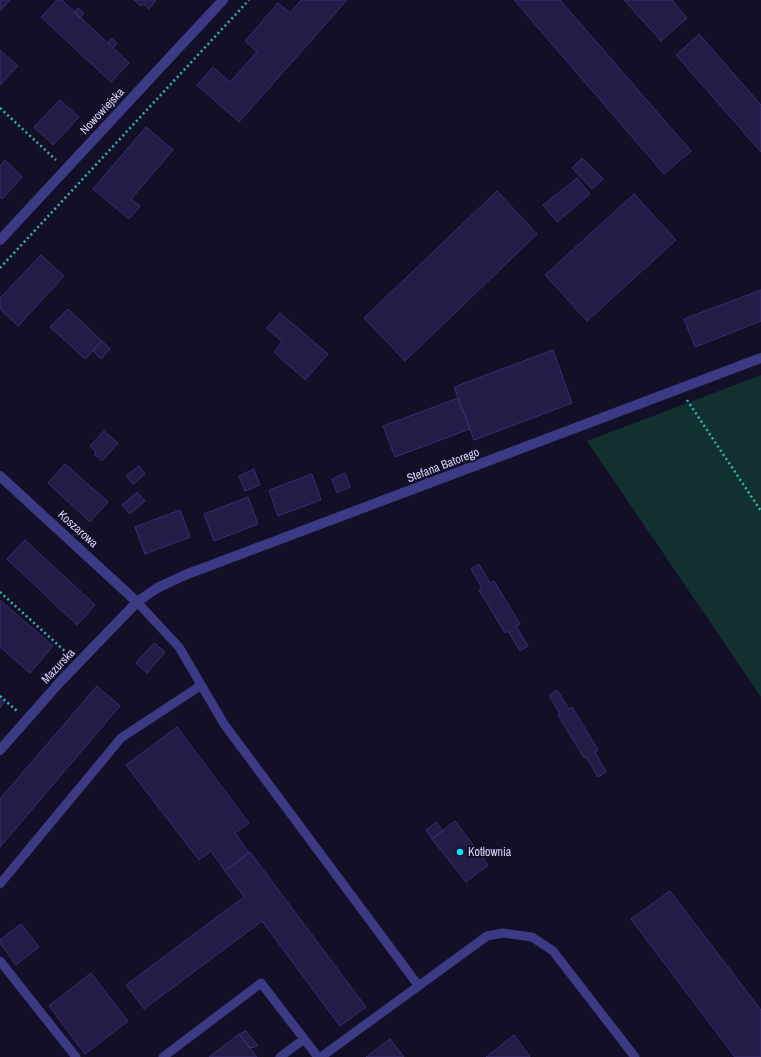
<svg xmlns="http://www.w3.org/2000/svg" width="761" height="1057" viewBox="0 0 761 1057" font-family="'Archivo Narrow',sans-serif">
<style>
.green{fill:#12302f}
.building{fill:#241b47;stroke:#3b2d73}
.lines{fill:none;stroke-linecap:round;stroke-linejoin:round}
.path{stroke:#2fb8b0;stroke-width:2.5;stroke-dasharray:2 3;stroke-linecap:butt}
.service{stroke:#3d3a85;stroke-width:9}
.minor{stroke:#3d3a85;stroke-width:10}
.poi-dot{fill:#00e5ff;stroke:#130f26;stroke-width:1.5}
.labels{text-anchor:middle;stroke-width:4;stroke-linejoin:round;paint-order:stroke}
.street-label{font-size:12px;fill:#d9d4ff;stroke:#130f26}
.poi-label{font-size:12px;fill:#d9d4ff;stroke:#130f26;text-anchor:start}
</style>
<rect width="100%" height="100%" fill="#130f26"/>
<path class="green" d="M761,375V697L587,441Z"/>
<path class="building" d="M0,0H10L0,11Z
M57,0H62L129,63L111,82L41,17Z
M134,0H156L149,9L143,4L141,6Z
M301,0H347L239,122L197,85L213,67L230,82L257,52L245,41L278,3L290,13Z
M514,0H560L691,151L664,174Z
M624,0H672L687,18L661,41Z
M78,8L84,13L80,18L74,12Z
M699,34L761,105V152L676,55Z
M112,38L117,43L113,48L108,43Z
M0,50L18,66L0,85Z
M60,100L79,117L53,145L34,127Z
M146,127L173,150L131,199L140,206L129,219L93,189Z
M582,158L603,179L592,189L572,168Z
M5,160L22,177L2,199L0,197V166Z
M577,178L590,194L557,222L543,205Z
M497,191L537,234L405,361L364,318Z
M634,194L676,240L587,321L545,275Z
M41,255L64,276L18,326L0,309V298Z
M761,290V321L695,347L684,319Z
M68,309L102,341L85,359L50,327Z
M280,313L328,354L305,380L274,352L282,342L267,328Z
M102,341L110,349L101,359L93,351Z
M553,350L572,403L474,440L454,387Z
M458,398L470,429L395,457L383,426Z
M104,431L118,443L102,461L94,454L96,452L90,446Z
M65,464L108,502L90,522L48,483Z
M139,466L145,474L133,484L126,476Z
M254,469L260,485L245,491L239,476Z
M345,473L350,487L337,493L332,479Z
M312,474L321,500L278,516L269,490Z
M137,492L145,501L130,514L122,505Z
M248,497L258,524L214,541L204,514Z
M180,510L190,537L145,554L135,527Z
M25,540L95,605L77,625L7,559Z
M479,564L490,583L494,581L520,624L516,626L528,646L520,651L508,631L505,633L479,590L482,588L471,569Z
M0,600L53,646L30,673L0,647Z
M154,643L165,652L147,673L136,663Z
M97,686L120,706L0,847V799Z
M557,690L569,709L572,707L598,750L595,752L606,772L598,777L586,757L584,758L558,715L560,714L549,695Z
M0,699L4,702L0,708Z
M177,727L249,823L235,833L249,853L225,871L211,851L199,860L126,765Z
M455,821L488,865L466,882L432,839Z
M436,822L443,831L432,839L426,830Z
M250,852L366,1007L340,1026L262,921L144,1009L126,985L244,897L225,871Z
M670,891L761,1010V1057H735L631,919Z
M21,924L39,947L16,965L0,943V940Z
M91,973L128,1021L85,1054L49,1006Z
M246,1031L258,1046L250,1048L239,1034Z
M239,1034L257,1057H209Z
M514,1035L530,1057H486Z
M390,1039L404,1057H366Z"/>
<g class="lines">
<path class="path" d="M0,108L56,160
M0,268L249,0
M687,400L761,511
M0,592L68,654
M0,696L17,711"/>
<path class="service" d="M137,602L179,647L224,724L418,985
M0,884L121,738L200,686
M0,961L76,1057
M163,1057L261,983L318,1057
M280,1057L304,1039
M321,1057L487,936L503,933L532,937L553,951L635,1057"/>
<path class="minor" d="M0,240L223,0
M0,476L137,602
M0,750L59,683L137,602L157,588L185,575L761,358"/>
</g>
<circle class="poi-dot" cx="460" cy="852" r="4"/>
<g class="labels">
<g class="street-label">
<text transform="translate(102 111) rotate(-47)" y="4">Nowowiejska</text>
<text transform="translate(443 465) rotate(-21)" y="4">Stefana Batorego</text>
<text transform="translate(78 529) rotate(42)" y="4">Koszarowa</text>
<text transform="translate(58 666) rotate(-47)" y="4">Mazurska</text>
</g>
<g class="poi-label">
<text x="468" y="856">Kotłownia</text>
</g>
</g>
</svg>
